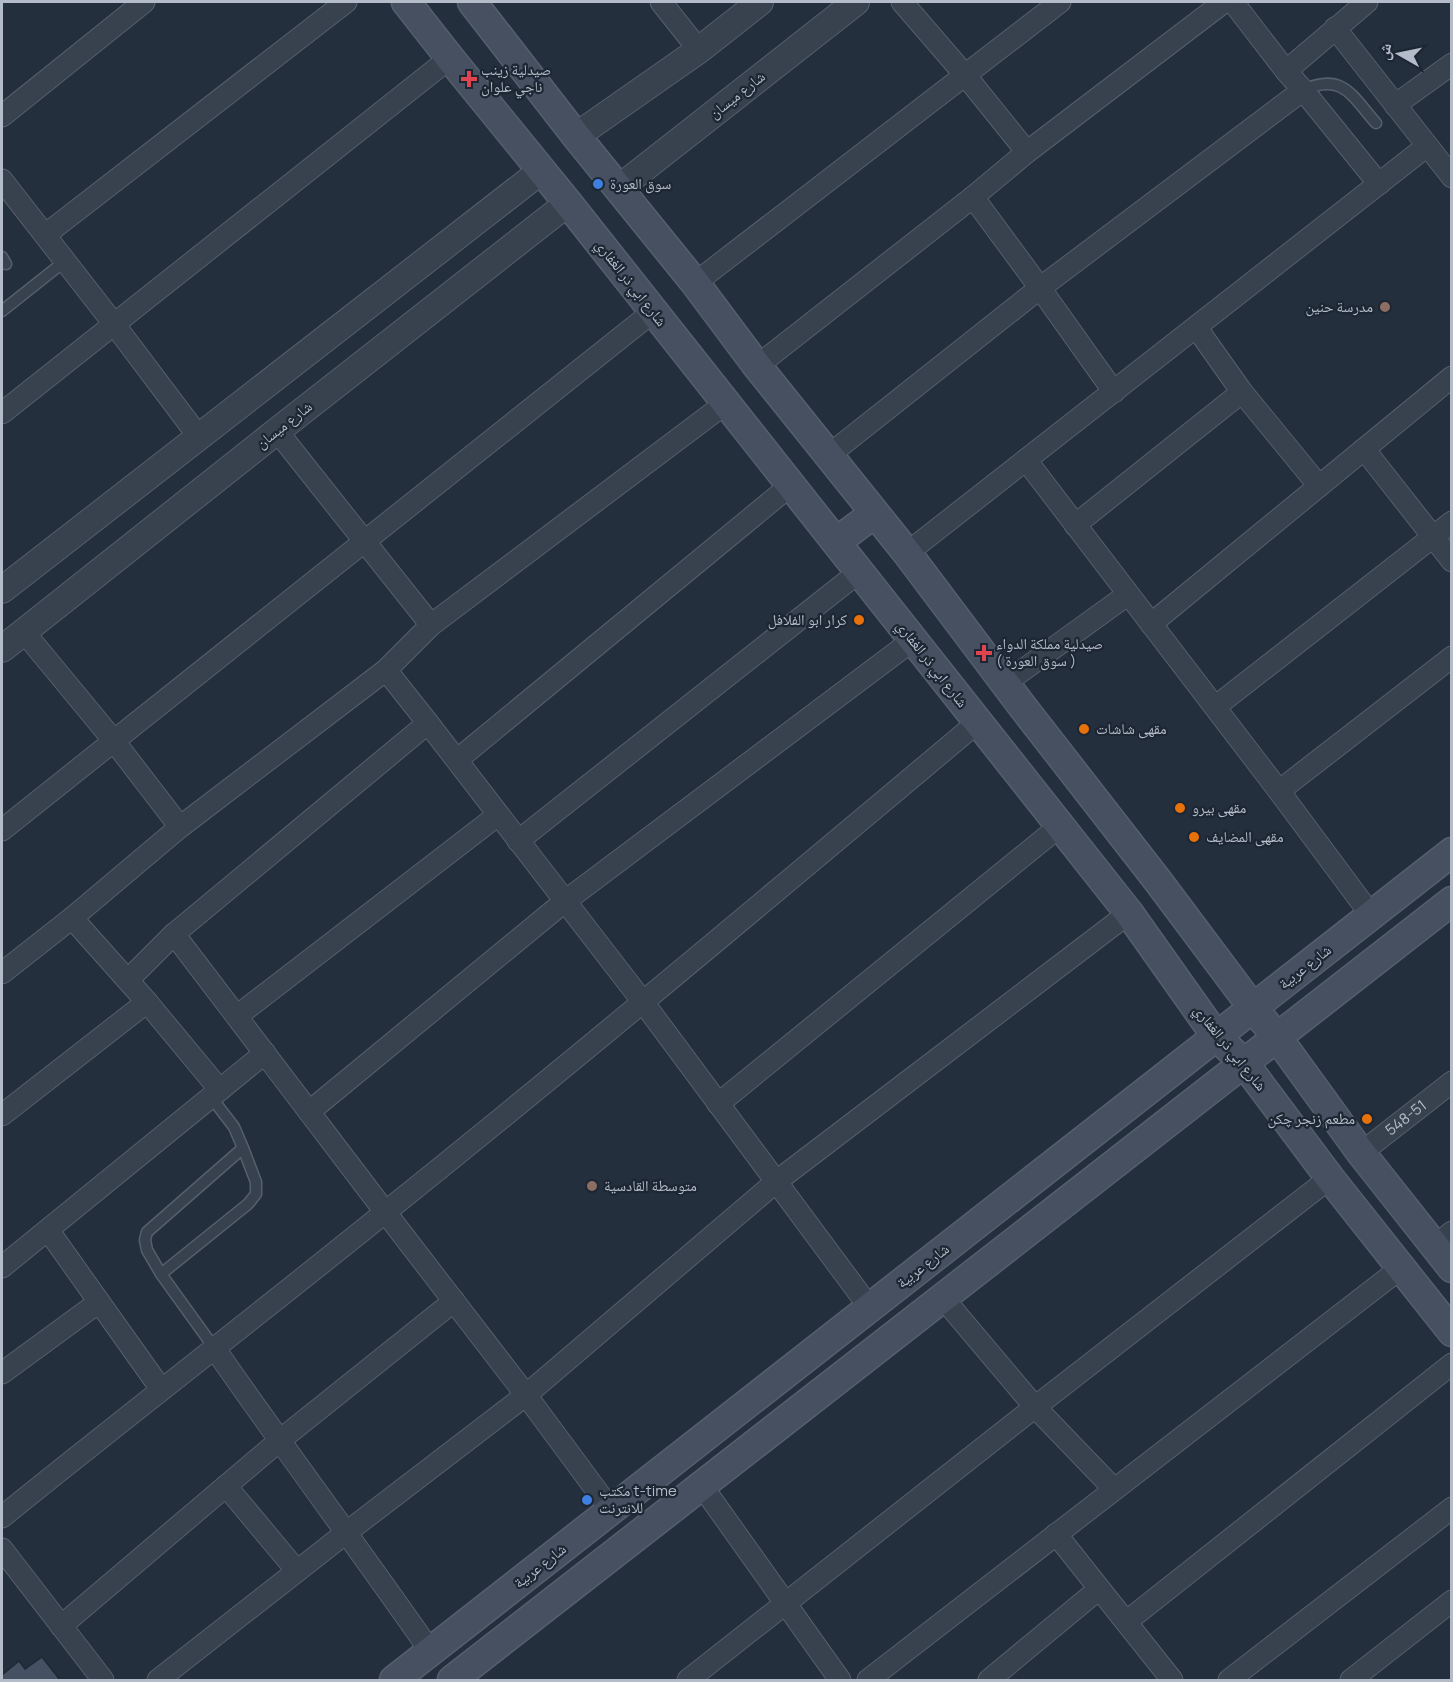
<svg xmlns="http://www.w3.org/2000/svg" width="1453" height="1682" viewBox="0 0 1453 1682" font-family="Manrope,'Noto Naskh Arabic',sans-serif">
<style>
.building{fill:#455162;stroke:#1f2835;stroke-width:1.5}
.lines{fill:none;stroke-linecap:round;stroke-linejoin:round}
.service-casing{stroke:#565f6c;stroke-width:13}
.minor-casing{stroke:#565f6c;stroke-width:23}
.tertiary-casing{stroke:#565f6c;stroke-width:28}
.secondary-casing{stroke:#565f6c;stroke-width:31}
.service{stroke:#38414e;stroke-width:10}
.minor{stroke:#38414e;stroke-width:21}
.tertiary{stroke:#38414e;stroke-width:26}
.secondary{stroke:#465061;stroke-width:28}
.health-dot{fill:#e0444e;stroke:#1d2633;stroke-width:2}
.shop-dot{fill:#3f7fe0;stroke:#1d2633;stroke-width:2}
.education-dot{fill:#8d6e63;stroke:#1d2633;stroke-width:2}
.food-dot{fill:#e8710a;stroke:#1d2633;stroke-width:2}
.labels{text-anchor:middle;stroke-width:4.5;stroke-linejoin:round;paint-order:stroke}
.poi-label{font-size:15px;fill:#b4bcc9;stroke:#1d2633;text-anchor:start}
.street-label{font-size:15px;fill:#b4bcc9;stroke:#1d2633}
</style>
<rect width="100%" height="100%" fill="#242f3e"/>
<path class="building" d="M42,1657L60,1680H2V1675L19,1661L25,1669Z"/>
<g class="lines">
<defs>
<path id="service" d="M1303,90C1343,72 1352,96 1376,123
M2,257L6,264
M2,311L65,261
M211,1097L234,1127L243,1148L147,1232L145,1240L147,1250L161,1274L215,1349
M161,1274L248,1204L256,1194V1182L243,1148"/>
<g id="minor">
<path d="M661,2L699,50"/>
<path d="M902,2L965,75L1027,152"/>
<path d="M1233,2L1286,71L1303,90L1379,184"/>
<path d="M1335,28L1452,177"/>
<path d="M1286,71L1367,2"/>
<path d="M1395,105L1452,64"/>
<path d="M2,116L144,2"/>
<path d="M2,180L114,324L199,437"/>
<path d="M973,197L1040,288L1114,392"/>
<path d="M45,235L346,2"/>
<path d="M695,283L1060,2"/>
<path d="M1196,327L1242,392L1319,486"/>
<path d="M757,366L973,197L1027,152L1224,2"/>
<path d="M2,413L450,58"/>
<path d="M277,431L431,625"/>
<path d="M1364,449L1452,561"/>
<path d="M829,455L1040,288L1303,90"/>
<path d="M1026,460L1279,791L1371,915"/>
<path d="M1075,525L1242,392"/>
<path d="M907,553L1427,146"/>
<path d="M1151,624L1452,377"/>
<path d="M24,632L114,741L180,827"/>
<path d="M386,670L428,723L643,1002L870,1308"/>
<path d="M1005,683L1127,595"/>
<path d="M1215,707L1452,522"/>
<path d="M457,760L791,485"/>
<path d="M1279,791L1452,657"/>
<path d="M2,830L654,311"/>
<path d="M518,841L859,572"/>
<path d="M72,918L147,1002L220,1090"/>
<path d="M174,934L386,1213L526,1395L611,1510"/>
<path d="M2,973L72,918L180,827L386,670L431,625L726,403"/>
<path d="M128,980L174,934L428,723"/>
<path d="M237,1016L498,815"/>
<path d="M718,1104L1060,826"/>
<path d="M310,1111L564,902L913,640"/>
<path d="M2,1115L147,1002"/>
<path id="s1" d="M1361,1153L1452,1082"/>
<path d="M48,1230L161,1389"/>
<path d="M1434,1246L1452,1232"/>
<path d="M2,1267L265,1053"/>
<path d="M943,1298L1035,1407L1114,1489"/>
<path d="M215,1349C286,1451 360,1550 431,1652"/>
<path d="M2,1373L99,1302"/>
<path d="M226,1486L297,1571"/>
<path d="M702,1486L840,1680"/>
<path d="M2,1517C128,1415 257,1316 383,1214C584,1053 781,887 978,722"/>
<path d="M1056,1534L1172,1680"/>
<path d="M2,1549L103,1680"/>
<path d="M1126,1622L1452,1364"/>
<path d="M61,1626L279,1441L454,1301"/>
<path d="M158,1680L347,1532L526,1395L777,1181L1129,913"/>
<path d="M688,1680L1035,1407L1330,1178"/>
<path d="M868,1680L1401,1268"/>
<path d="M989,1680L1099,1589"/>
<path d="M1229,1680L1452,1508"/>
<path d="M1351,1680L1452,1601"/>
</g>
<path id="tertiary" d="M576,136L699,50L760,2
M619,188L856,2
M2,590L541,171
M2,649L277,431L568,203"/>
<path id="secondary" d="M406,2L450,58L568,203L1129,913L1216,1036L1244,1063L1330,1178L1452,1332
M472,2L576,136L695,283L757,366L907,553L1022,706L1158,881L1253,1008L1277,1037L1361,1153L1452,1268
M836,542L875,513
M394,1680L1452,852
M452,1680L1452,901"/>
</defs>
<use href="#service" class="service-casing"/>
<use href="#minor" class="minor-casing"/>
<use href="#tertiary" class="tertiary-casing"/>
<use href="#secondary" class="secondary-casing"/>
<use href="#service" class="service"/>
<use href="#minor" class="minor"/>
<use href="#tertiary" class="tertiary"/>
<use href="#secondary" class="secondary"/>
</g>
<g class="health-dot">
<path d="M466 70h6v6h6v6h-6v6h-6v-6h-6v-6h6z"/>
<path d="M981 644h6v6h6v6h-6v6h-6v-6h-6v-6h6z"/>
</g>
<g class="shop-dot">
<circle cx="598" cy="184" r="6"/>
<circle cx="587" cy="1500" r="6"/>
</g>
<g class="education-dot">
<circle cx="1385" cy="307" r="6"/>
<circle cx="592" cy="1186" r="6"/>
</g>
<g class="food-dot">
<circle cx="859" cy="620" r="6"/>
<circle cx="1084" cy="729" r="6"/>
<circle cx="1180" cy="808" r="6"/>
<circle cx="1194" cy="837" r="6"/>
<circle cx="1367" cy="1119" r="6"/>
</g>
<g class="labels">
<g class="poi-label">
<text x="481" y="75">صيدلية زينب<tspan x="481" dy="17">ناجي علوان</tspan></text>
<text x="610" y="189">سوق العورة</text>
<text x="1373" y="312" text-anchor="end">مدرسة حنين</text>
<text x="847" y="625" text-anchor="end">كرار ابو الفلافل</text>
<text x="996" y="649">صيدلية مملكة الدواء<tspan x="996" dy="17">( سوق العورة )</tspan></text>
<text x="1096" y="734">مقهى شاشات</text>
<text x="1192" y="813">مقهى بيرو</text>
<text x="1206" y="842">مقهى المضايف</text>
<text x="1355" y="1124" text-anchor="end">مطعم زنجر چكن</text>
<text x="604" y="1191">متوسطة القادسية</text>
<text x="599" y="1496">مكتب t-time<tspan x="599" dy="17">للانترنت</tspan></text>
</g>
<g class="street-label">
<text transform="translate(737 95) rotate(-38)" y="5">شارع ميسان</text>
<text transform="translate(631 283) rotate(52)" y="5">شارع ابي ذر الغفاري</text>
<text transform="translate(284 425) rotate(-38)" y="5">شارع ميسان</text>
<text transform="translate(932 664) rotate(52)" y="5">شارع ابي ذر الغفاري</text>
<text transform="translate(1305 967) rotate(-38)" y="5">شارع عربية</text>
<text transform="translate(1230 1048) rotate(51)" y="5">شارع ابي ذر الغفاري</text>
<text dy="5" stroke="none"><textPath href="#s1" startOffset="57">548-51</textPath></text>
<text transform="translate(923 1266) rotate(-38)" y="5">شارع عربية</text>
<text transform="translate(540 1566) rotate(-38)" y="5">شارع عربية</text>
</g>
</g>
<rect width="1453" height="1682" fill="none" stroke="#b4bcc9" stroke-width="6"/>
<g transform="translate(1399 54) rotate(279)" stroke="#1d2633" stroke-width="4.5" paint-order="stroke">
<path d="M0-4.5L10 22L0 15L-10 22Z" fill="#b4bcc9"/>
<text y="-9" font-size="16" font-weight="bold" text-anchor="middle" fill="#b4bcc9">ش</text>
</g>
</svg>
